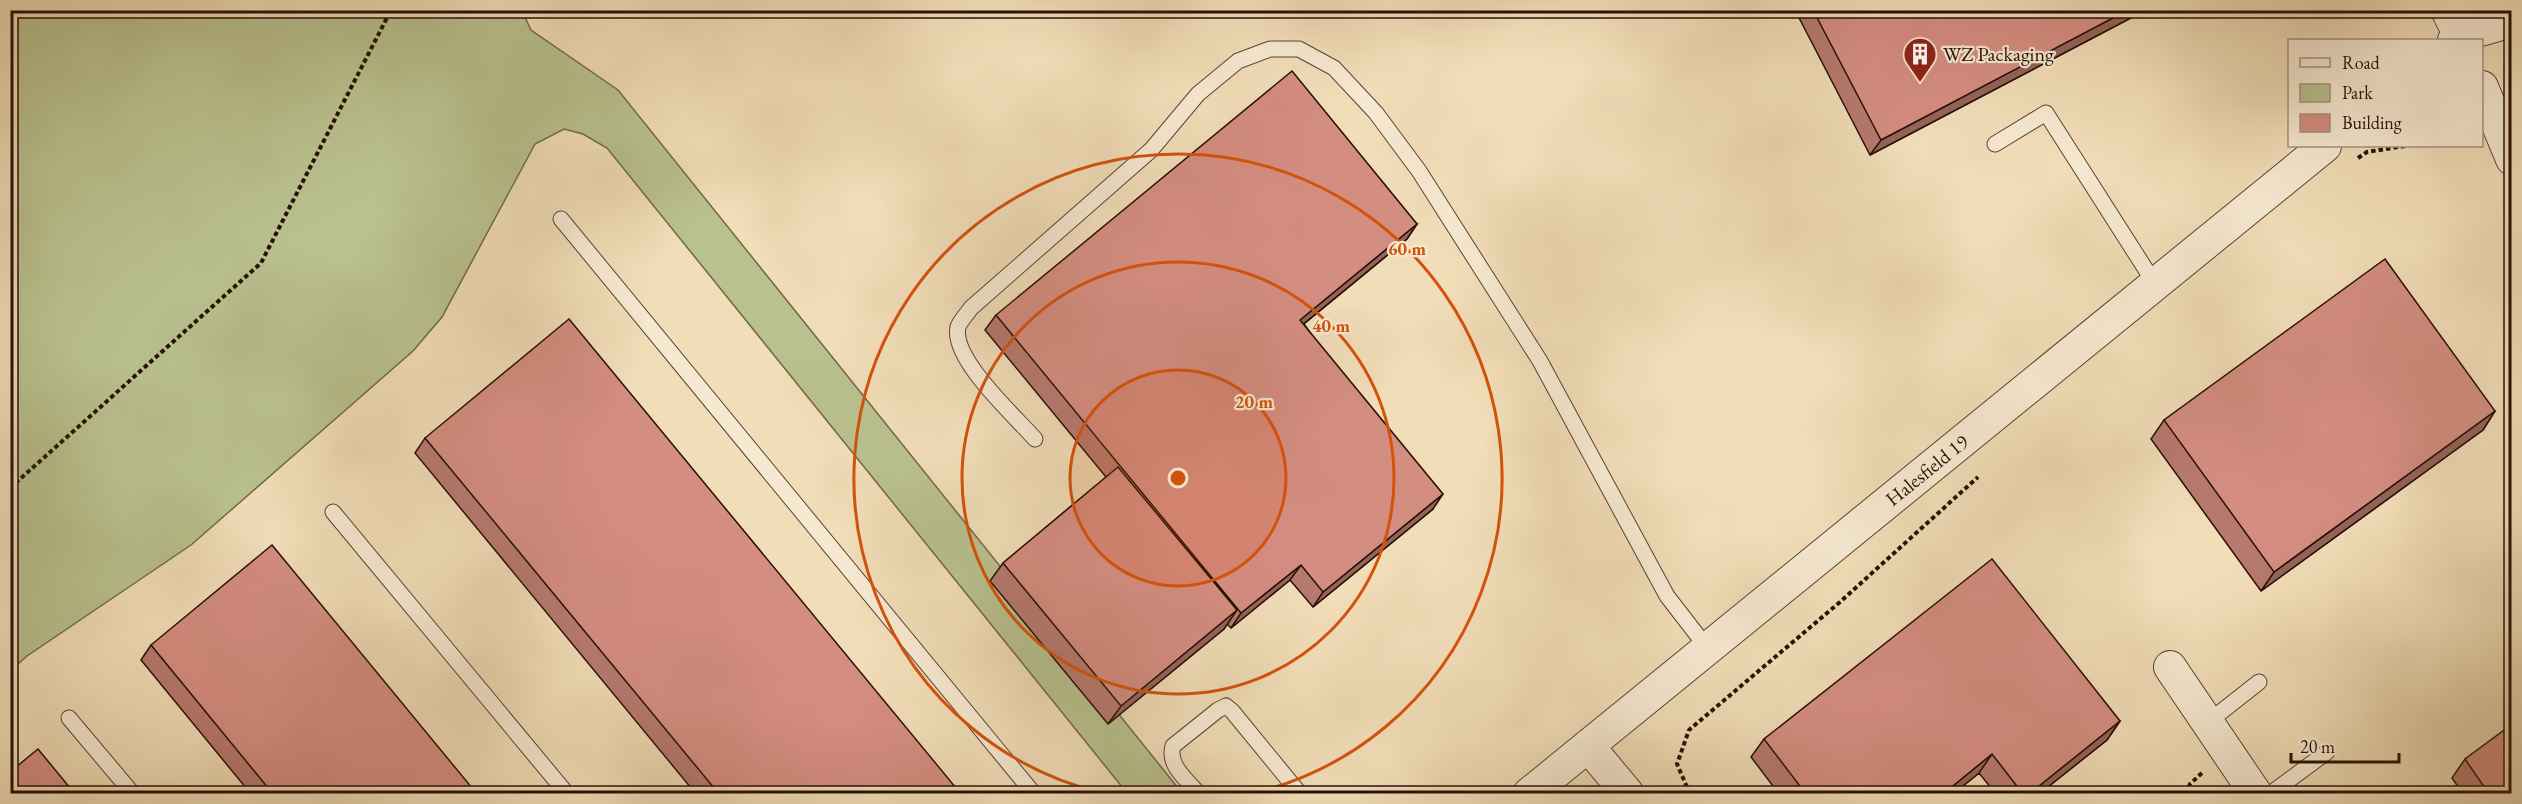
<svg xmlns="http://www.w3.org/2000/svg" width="2522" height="804" viewBox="0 0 2522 804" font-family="'EB Garamond',serif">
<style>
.green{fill:#b9c18f;stroke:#70684a;stroke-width:1.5}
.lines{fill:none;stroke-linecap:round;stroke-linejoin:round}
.service-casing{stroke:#5a4232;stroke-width:17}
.minor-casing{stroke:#5a4232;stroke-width:34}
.path{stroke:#280f06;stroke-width:4;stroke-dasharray:4.5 3;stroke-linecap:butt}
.service{stroke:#f6e9d1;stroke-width:15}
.minor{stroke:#f6e9d1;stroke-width:32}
.wall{fill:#b6796f;stroke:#280f06;stroke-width:1.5}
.shaded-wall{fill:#94635a;stroke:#280f06;stroke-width:1.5}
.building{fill:#d48d81;stroke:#280f06;stroke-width:1.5}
.ring{fill:none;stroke:#d5520b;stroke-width:3}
.labels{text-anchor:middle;stroke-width:4.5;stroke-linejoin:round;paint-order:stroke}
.poi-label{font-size:20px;fill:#280f06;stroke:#f6e9d1;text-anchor:start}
.street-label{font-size:20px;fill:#280f06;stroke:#f6e9d1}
.centre{fill:#d5520b;stroke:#f6e9d1;stroke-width:3}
.ring-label{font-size:18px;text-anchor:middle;font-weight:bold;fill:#d5520b;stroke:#f6e9d1;stroke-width:4.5;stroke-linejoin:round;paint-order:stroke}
</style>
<rect width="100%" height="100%" fill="#f1ddb8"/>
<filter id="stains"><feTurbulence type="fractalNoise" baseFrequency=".00333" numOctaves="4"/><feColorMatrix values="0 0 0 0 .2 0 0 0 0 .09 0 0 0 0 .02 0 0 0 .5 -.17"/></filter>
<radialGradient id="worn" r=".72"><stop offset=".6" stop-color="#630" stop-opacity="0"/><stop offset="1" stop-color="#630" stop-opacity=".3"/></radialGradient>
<path class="green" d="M11,11H522L531,30L618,90L1182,793H1127L607,148L583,134L564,129L535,144L442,317L413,351L191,545L27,656L11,670Z"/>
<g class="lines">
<defs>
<path id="service" d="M1995,144L2046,113L2155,284
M561,219L1034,794
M1035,439C1015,416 951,359 958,327C960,321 967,314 971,308L1151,150L1198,94L1238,61L1270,49H1299L1334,68L1376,113L1419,171L1540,361L1667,596L1708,649
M333,512L567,794
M69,718L133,794
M2207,723L2259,682
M1199,794C1187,780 1167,765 1173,746L1218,710L1226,706L1232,711L1300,794
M2270,794L2327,752"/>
<g id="minor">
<path d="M2447,10L2462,40"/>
<path d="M2454,40L2460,36L2512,21"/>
<path d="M2482,87L2512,159"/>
<path d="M2170,667L2256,794"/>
<path d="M1588,746L1628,794"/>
<path id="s1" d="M1529,794L2325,146"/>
</g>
</defs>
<use href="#service" class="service-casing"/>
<use href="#minor" class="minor-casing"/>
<path class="path" d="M2358,158L2367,152L2405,146
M10,488L261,263L391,10
M1690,794L1677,764L1689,730L1840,602L1978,477
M2186,794L2190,784L2202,773"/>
<use href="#service" class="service"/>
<use href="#minor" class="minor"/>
</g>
<path class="wall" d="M1795,10H2146L1870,155Z
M1417,224L1407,239L1304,324L1433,509L1313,607L1290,580L1231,628L1227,624L1224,629L1108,724L990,581L1003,563L1106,477L985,330L996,315Z
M2495,411L2483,430L2261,591L2151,439L2164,420Z
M425,438L961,794H696L415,453Z
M151,645L477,794H251L141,660Z
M2120,721L2107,740L2039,794H1996L1979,773L1953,794H1779L1751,757L1764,739Z
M2465,759L2511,794H2463L2452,778Z"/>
<path class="shaded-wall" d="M2128,10H2146L1870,155L1881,140Z
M1417,224L1407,239L1290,335L1300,320Z
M2495,411L2483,430L2261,591L2274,572Z
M1443,494L1433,509L1313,607L1323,592Z
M1301,565L1290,580L1231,628L1241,613Z
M1237,610L1224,629L1108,724L1121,706Z
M2120,721L2107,740L2039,794H2029Z
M1992,754L1979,773L1953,794H1943Z"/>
<path class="building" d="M1813,10H2128L1881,140Z
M1292,71L1417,224L1300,320L1443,494L1323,592L1301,565L1241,613L996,315Z
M2385,259L2495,411L2274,572L2164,420Z
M569,319L961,794H719L425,438Z
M1118,467L1237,610L1121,706L1003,563Z
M272,545L477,794H273L151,645Z
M1992,559L2120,721L2029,794H2023L1992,754L1943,794H1806L1764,739Z
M2511,725V794H2489L2465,759Z
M38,749L75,794H10V772Z"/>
<circle cx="1178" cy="478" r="108" fill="#d5520b" fill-opacity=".12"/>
<g class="ring">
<circle cx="1178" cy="478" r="108"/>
<circle cx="1178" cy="478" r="216"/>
<path d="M1102 793A324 324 0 1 1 1254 793"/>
</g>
<defs>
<symbol id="building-pin" viewBox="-11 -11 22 30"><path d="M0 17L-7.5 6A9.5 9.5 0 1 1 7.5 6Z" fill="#8f2418" stroke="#f6e9d1"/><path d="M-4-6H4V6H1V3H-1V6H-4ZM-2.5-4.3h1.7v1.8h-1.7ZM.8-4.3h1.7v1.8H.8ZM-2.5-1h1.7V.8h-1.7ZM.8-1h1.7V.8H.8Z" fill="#fff"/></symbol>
</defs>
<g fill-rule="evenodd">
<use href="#building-pin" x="1901" y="35" width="38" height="52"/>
</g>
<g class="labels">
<g class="poi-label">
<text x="1943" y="61">WZ Packaging</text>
</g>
<g class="street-label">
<text dy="7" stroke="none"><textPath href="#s1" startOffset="513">Halesfield 19</textPath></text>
</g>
</g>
<circle cx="1178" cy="478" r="9" class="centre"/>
<g class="ring-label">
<text x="1407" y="255">60 m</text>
<text x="1331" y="332">40 m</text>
<text x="1254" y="408">20 m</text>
</g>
<rect width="2522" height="804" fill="none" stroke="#f1ddb8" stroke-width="36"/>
<rect x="12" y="12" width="2498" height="780" fill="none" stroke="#280f06" stroke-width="3"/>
<rect x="18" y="18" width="2486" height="768" fill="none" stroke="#280f06" stroke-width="1.5"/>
<rect x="2288" y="39" width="195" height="108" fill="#f6e9d1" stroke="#a49280" stroke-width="1.5"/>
<rect x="2300" y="58" width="30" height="9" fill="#f6e9d1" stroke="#a49280" stroke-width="1.5"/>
<text x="2342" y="69" font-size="18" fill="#280f06">Road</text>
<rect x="2300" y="84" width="30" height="18" fill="#b9c18f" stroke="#a49280" stroke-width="1.5"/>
<text x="2342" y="99" font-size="18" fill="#280f06">Park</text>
<rect x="2300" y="114" width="30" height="18" fill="#d48d81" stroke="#a49280" stroke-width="1.5"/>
<text x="2342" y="129" font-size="18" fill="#280f06">Building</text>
<path d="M2291 753v9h108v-9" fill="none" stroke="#280f06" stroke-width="3"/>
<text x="2300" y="753" font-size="18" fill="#280f06" stroke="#f6e9d1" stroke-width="4.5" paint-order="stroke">20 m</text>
<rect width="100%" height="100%" filter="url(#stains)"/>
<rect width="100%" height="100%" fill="url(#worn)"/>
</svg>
